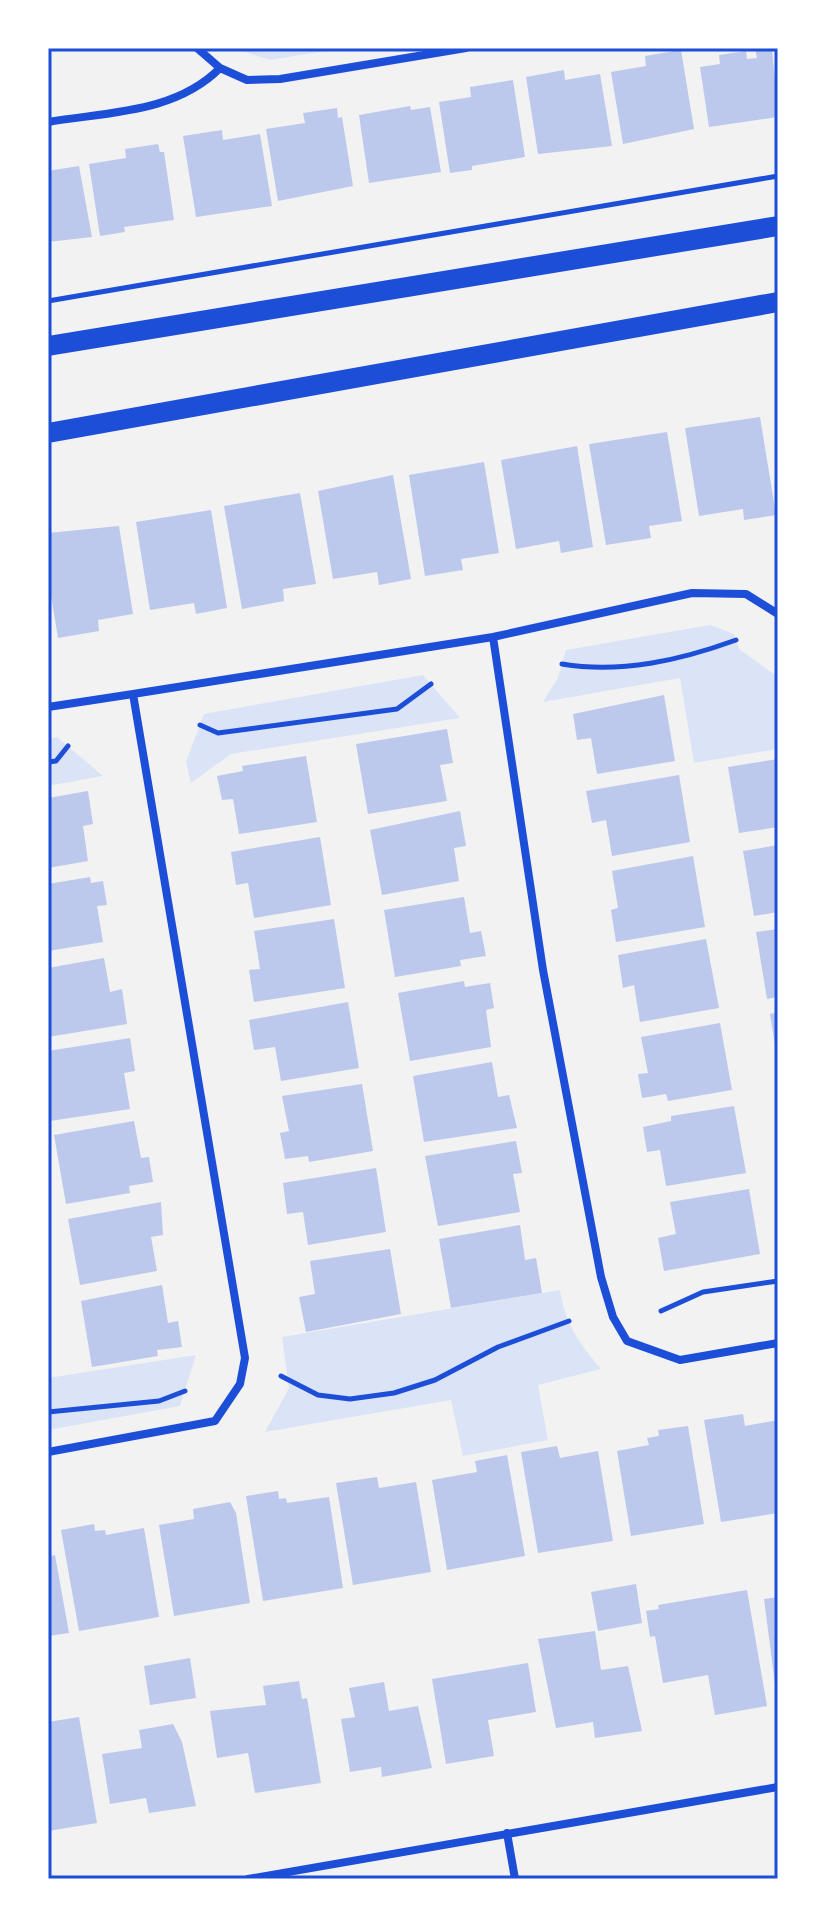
<svg xmlns="http://www.w3.org/2000/svg" width="826" height="1927" viewBox="0 0 826 1927" font-family="Helvetica,sans-serif">
<style>
.green{fill:#dbe4f7}
.building{fill:#bdc9ec}
.lines{fill:none;stroke-linecap:round;stroke-linejoin:round}
.path{stroke:#1d4ed8;stroke-width:5}
.minor{stroke:#1d4ed8;stroke-width:8}
.primary{stroke:#1d4ed8;stroke-width:20}
.neatline{fill:none;stroke:#1d4ed8;stroke-width:3}
</style>
<rect width="100%" height="100%" fill="#f2f2f2"/>
<path class="green" d="M232,48H344L270,60Z
M710,625L734,634L739,649L778,677V749L694,763L680,678L543,702L558,678L566,650Z
M423,675L460,718L231,754L191,783L186,762L204,714Z
M57,737L103,776L48,786V739Z
M560,1290C565,1324 579,1343 601,1369L538,1385L548,1440L463,1456L451,1400L265,1432L289,1388L282,1337Z
M196,1355L180,1406L48,1430V1378Z"/>
<path class="building" d="M755,48H772L778,117L709,127L700,67L720,64L719,55L746,51L747,59L757,58Z
M681,50L694,129L623,144L611,72L646,66L645,56Z
M564,70L565,80L600,74L612,146L538,154L526,77Z
M513,80L525,157L472,166V170L450,173L439,102L471,97L470,87Z
M410,106L411,110L430,107L441,172L369,183L359,115Z
M337,108L338,118L342,117L353,186L278,201L266,129L305,123L303,113Z
M222,130L223,140L260,134L272,206L196,217L183,136Z
M158,144L160,152H164L174,220L124,227L125,232L100,236L89,164L126,158L125,149Z
M79,166L92,237L48,242V171Z
M760,417L776,515L744,520L743,509L699,516L685,428Z
M667,432L682,521L649,526L651,538L606,545L589,444Z
M577,446L593,547L561,553L559,541L516,549L501,460Z
M484,462L499,553L461,559L463,570L425,576L409,475Z
M393,475L411,579L379,585L377,572L333,579L318,491Z
M300,493L316,584L283,589L284,601L242,609L224,506Z
M211,510L227,608L196,614L194,603L150,610L136,522Z
M119,526L133,614L98,620L99,631L58,638L48,577V533Z
M664,695L675,761L597,774L591,738L577,740L573,714Z
M447,729L453,763L440,765L447,801L368,814L356,744Z
M306,756L317,822L239,834L233,799L222,800L217,776L243,771L242,766Z
M778,759V827L739,833L728,767Z
M679,775L690,842L612,856L606,820L592,823L586,791Z
M88,791L93,824L83,826L88,861L48,868V798Z
M460,811L466,846L454,848L459,881L382,895L370,830Z
M320,837L331,905L254,918L248,883L236,885L231,852Z
M778,845V912L754,916L743,851Z
M693,856L705,927L616,942L611,910L618,908L612,871Z
M90,877L91,883L103,881L107,905L97,906L103,942L48,951V884Z
M464,897L470,933L481,931L486,956L460,960L461,966L395,977L384,910Z
M334,919L345,988L254,1002L249,970L260,969L254,931Z
M778,929V997L767,999L756,932Z
M706,939L719,1008L640,1022L634,985L623,988L618,955Z
M104,958L110,992L122,989L127,1024L48,1037V968Z
M464,981L465,987L490,983L494,1008L486,1010L491,1047L410,1061L398,993Z
M348,1002L359,1068L281,1081L275,1047L254,1050L249,1020Z
M778,1012V1051H776L770,1014Z
M720,1023L732,1090L668,1101L666,1094L642,1098L638,1074L648,1073L641,1037Z
M130,1038L135,1071L124,1073L130,1109L50,1121L48,1051Z
M492,1062L498,1097L509,1095L517,1128L424,1142L413,1076Z
M362,1084L373,1151L309,1162L308,1156L285,1159L280,1133L289,1131L282,1096Z
M734,1106L746,1173L666,1186L660,1150L647,1152L643,1127L671,1121V1116Z
M134,1121L141,1158L149,1157L153,1182L129,1186L130,1193L66,1204L54,1135Z
M516,1141L522,1173L513,1174L520,1212L438,1226L425,1156Z
M376,1168L386,1232L308,1245L303,1212L287,1214L283,1183Z
M749,1189L760,1254L664,1271L658,1238L676,1234L670,1202Z
M161,1202L163,1235L151,1237L157,1271L80,1285L68,1219Z
M520,1225L525,1260L536,1258L542,1293L451,1308L439,1239Z
M390,1249L401,1314L306,1332L299,1297L315,1294L310,1261Z
M162,1285L168,1323L178,1321L182,1347L157,1350L158,1356L92,1367L81,1301Z
M743,1414L745,1426L778,1420V1513L721,1522L704,1420Z
M688,1426L704,1524L631,1536L617,1451L649,1445L647,1438L659,1436L658,1430Z
M557,1446L560,1458L598,1451L613,1541L538,1553L521,1452Z
M507,1455L525,1556L447,1570L432,1480L477,1472L475,1461Z
M377,1477L379,1488L416,1482L431,1572L353,1585L336,1483Z
M278,1491L279,1499L286,1498L287,1503L329,1497L343,1588L263,1601L246,1496Z
M230,1502L236,1513L250,1603L174,1616L159,1525L194,1519L193,1509Z
M94,1524L95,1531L105,1530L106,1535L144,1528L159,1617L79,1631L61,1530Z
M50,1545L51,1556L55,1555L69,1633L48,1636Z
M636,1584L642,1623L598,1631L591,1592Z
M747,1590L767,1706L715,1715L708,1675L663,1683L655,1636L650,1637L646,1611L659,1609L658,1605Z
M778,1597V1692H776L764,1599Z
M595,1631L601,1670L628,1666L642,1731L595,1738L593,1722L556,1728L538,1639Z
M190,1658L196,1698L150,1705L144,1666Z
M528,1663L536,1712L488,1720L494,1756L446,1764L432,1679Z
M299,1681L302,1699L307,1698L321,1783L255,1793L248,1753L217,1758L210,1711L266,1705L263,1686Z
M384,1682L389,1711L418,1706L432,1768L382,1777L381,1767L350,1772L341,1719L355,1717L349,1688Z
M79,1717L97,1823L48,1831V1722Z
M173,1724L182,1742L196,1806L149,1813L146,1798L110,1804L102,1754L142,1748L139,1730Z"/>
<g class="lines">
<path class="path" d="M48,301L778,176
M562,664C621,674 681,660 736,640
M200,725L218,733L397,709L431,684
M48,762L56,761L68,746
M661,1311L703,1292L778,1281
M281,1376L318,1395L350,1399L394,1393L435,1380L498,1347L569,1321
M48,1412L159,1401L185,1391"/>
<path class="minor" d="M197,48L220,68
M48,122C107,112 176,113 220,68L247,80L280,79L466,48
M493,637L543,970L601,1277L613,1317L627,1341L680,1360L778,1343
M133,694L493,637L692,593L746,594L778,614
M48,707L133,694L245,1358L240,1384L215,1421L48,1452
M507,1833L515,1879
M248,1879L778,1787"/>
<path class="primary" d="M48,346L778,226
M48,433L778,302"/>
</g>
<rect width="826" height="1927" fill="none" stroke="#ffffff" stroke-width="100"/>
<rect x="50" y="50" width="726" height="1827" class="neatline"/>
</svg>
